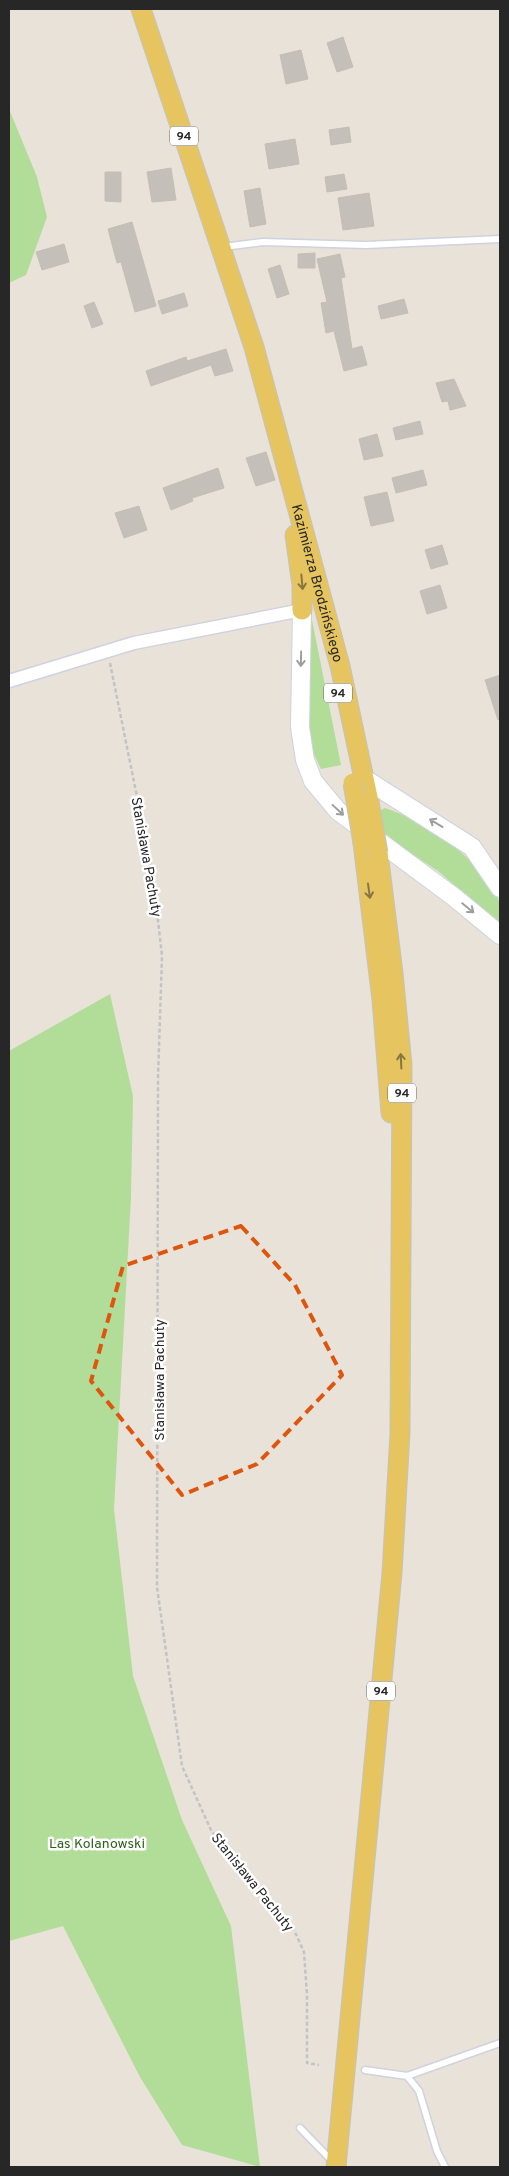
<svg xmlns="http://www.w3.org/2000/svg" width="509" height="2176" viewBox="0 0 509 2176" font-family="Overpass,sans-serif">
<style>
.green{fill:#b1dd98}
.building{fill:#c4bfb9;stroke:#c4beb3}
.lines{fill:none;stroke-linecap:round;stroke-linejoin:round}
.service-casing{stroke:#cfd2df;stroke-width:9}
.minor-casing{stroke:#cfd2df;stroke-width:15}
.secondary-casing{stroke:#cfd2df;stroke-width:20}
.primary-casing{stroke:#c3c3c3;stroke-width:21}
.path{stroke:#c3c3c3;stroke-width:2.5;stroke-dasharray:4 2.5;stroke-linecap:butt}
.service{stroke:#fff;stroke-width:6}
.minor{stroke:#fff;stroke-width:12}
.secondary{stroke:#fff;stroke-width:18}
.primary{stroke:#e6c561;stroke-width:19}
.primary-bridge-casing{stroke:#c3c3c3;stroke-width:21;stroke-linecap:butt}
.primary-bridge{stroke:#e6c561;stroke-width:19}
.oneway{stroke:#867644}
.oneway2{stroke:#9e9e9e}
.marked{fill:none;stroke:#de560d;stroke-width:4;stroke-dasharray:10 6;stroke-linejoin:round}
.labels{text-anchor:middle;stroke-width:5;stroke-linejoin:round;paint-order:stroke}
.shield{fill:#fff;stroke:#686868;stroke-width:1}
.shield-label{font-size:12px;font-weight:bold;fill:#272727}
.street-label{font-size:14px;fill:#272727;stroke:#fff}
.park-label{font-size:14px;fill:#2c5e1d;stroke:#fff}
</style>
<rect width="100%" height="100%" fill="#e9e2d9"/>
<path class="green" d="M9,109L37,177L47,217L26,275L9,283Z
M307,595L341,765L321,769L312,750L309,727Z
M385,808C426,821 482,860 499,901C502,907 500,917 500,924L438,871L384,836L379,811Z
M110,994L133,1096L131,1197L114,1509L133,1676L182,1820L231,1926L260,2167L182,2145L140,2077L63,1926L9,1941V1051Z"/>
<path class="building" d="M343,37L353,67L337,72L327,43Z
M301,50L308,79L286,84L280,55Z
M349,127L351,142L331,145L329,130Z
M295,139L299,164L269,169L265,144Z
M171,168L176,200L152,202L147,172Z
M105,172H121V202L105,201Z
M344,174L347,189L327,192L325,177Z
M260,188L266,224L250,227L244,191Z
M369,193L374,226L343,230L338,198Z
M132,222L156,306L135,312L121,262L117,263L108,229Z
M64,244L69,262L42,270L36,252Z
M315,253V268H298V254Z
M340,254L345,277L341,278L352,349L362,346L367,365L344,371L334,331L326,333L321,303L327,302L317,259Z
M280,265L289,294L277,298L268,269Z
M184,293L188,306L162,314L158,301Z
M404,299L408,313L381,319L378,306Z
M94,302L103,324L92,328L84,306Z
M226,349L233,371L215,376L211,365L151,386L146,371L186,357L187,361Z
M454,379L466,406L450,410L448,401L442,402L436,383Z
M420,421L423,434L396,440L393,428Z
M377,434L383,456L364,460L359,439Z
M266,452L275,480L256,486L246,458Z
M218,468L224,488L192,498L193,501L171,510L163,488Z
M423,470L427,485L396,493L392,478Z
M387,492L394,521L371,526L364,497Z
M139,506L147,530L124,538L115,513Z
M442,545L448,564L431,569L425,550Z
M440,585L447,608L427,614L420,591Z
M500,675V719L498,720L485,680Z"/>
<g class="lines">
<defs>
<path id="service" d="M223,247L263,242L366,245L500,239
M365,2070L407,2076L500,2043
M407,2076L419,2091L437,2151L445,2167
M300,2128L334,2163"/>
<path id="minor" d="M9,681L134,643L302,610"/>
<path id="secondary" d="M302,610L300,727L305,760L313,781L338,811L454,897L500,935
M365,779L472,847L500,888"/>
<g id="primary">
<path id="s1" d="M141,9L254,347L340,666L369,802"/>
<path d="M295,535L302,585V610"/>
<path d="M363,843L382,1000L391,1113"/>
<path d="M336,2167L392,1573L400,1433L402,1065L393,973L378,853"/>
</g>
</defs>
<use href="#service" class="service-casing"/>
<use href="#minor" class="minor-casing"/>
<use href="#secondary" class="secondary-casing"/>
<use href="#primary" class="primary-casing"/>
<path class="path" d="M110,663L153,876L162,956L158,1078L157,1587L182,1766L211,1830L232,1860L270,1900L294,1930L304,1952L307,1995V2063L319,2065"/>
<use href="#service" class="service"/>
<use href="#minor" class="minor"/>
<use href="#secondary" class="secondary"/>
<use href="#primary" class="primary"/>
<defs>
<path id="primary-bridge" d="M353,783L363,843
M369,802L378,853"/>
</defs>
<use href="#primary-bridge" class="primary-bridge-casing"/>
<use href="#primary-bridge" class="primary-bridge"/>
</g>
<defs><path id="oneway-shaft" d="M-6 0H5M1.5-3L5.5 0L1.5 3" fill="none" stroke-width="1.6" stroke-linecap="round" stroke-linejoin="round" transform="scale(1.25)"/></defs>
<g class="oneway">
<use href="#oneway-shaft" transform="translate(302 582) rotate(85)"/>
<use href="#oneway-shaft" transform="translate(369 891) rotate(82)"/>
<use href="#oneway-shaft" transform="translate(401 1061) rotate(-93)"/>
</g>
<g class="oneway2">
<use href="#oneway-shaft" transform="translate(301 659) rotate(91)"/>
<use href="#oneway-shaft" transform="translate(338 810) rotate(43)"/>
<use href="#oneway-shaft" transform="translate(436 823) rotate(-149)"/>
<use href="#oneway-shaft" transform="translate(468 908) rotate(39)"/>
</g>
<path class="marked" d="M241,1226L295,1285L342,1375L257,1464L182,1495L91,1381L123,1266Z"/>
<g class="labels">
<g class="shield">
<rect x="170" y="126.5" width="28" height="19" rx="4"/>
<rect x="324" y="683.5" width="28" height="19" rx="4"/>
<rect x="388" y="1083.5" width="28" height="19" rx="4"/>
<rect x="367" y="1681.5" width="28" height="19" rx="4"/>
</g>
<g class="shield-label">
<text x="184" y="140">94</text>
<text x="338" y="697">94</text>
<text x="402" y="1097">94</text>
<text x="381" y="1695">94</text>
</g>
<g class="street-label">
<text dy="5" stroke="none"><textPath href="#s1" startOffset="601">Kazimierza Brodzińskiego</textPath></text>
<text transform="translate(147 857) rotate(80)" y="5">Stanisława Pachuty</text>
<text transform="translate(159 1380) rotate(-90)" y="5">Stanisława Pachuty</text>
<text transform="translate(253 1882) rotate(51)" y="5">Stanisława Pachuty</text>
</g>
<g class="park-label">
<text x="97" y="1848">Las Kolanowski</text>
</g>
</g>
<rect width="509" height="2176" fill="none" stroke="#272727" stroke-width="20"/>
</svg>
